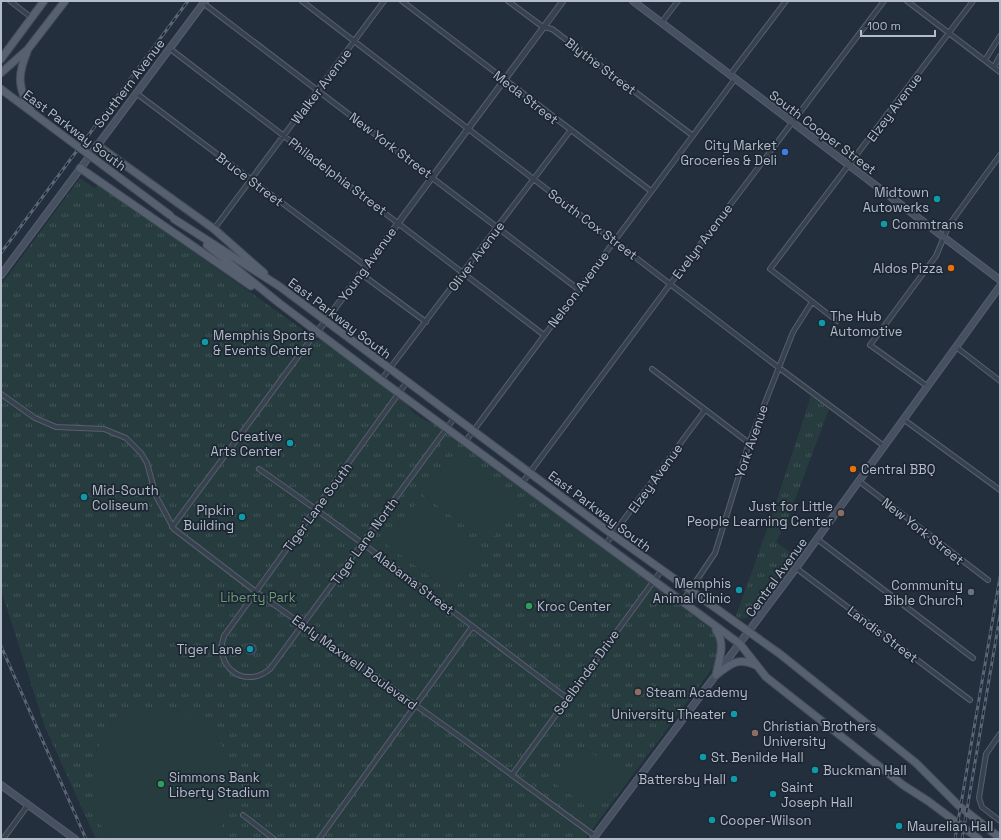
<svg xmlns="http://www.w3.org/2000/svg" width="1001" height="840" viewBox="0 0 1001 840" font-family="'Space Grotesk',sans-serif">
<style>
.park{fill:url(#park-tufts)}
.pitch{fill:#263c3f}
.water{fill:url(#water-waves)}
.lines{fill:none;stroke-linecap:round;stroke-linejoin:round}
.minor-casing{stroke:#565f6c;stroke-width:6}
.tertiary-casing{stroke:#565f6c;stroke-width:7}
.secondary-casing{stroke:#565f6c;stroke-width:8}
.primary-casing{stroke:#414a57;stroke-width:9}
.minor{stroke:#38414e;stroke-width:4}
.tertiary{stroke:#38414e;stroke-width:5}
.secondary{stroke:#465061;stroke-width:6}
.primary{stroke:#56606e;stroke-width:7}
.rail-casing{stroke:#5a6575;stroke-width:3}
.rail{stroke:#1d2633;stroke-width:1.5;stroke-dasharray:4.5;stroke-linecap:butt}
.primary-bridge-casing{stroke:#414a57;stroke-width:9;stroke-linecap:butt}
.primary-bridge{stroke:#56606e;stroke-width:7}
.shop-dot{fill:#3f7fe0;stroke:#1d2633;stroke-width:1.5}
.culture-dot{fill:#0f9aa8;stroke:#1d2633;stroke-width:1.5}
.food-dot{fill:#e8710a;stroke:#1d2633;stroke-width:1.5}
.education-dot{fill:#8d6e63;stroke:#1d2633;stroke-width:1.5}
.worship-dot{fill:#6b7280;stroke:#1d2633;stroke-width:1.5}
.leisure-dot{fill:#2e9e5b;stroke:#1d2633;stroke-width:1.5}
.labels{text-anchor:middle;stroke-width:3.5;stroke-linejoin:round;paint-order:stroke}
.street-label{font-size:13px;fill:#b4bcc9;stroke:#1d2633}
.poi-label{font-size:13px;fill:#b4bcc9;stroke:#1d2633;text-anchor:start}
.park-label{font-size:13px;fill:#6b9a76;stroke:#1d2633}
</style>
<defs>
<pattern id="park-tufts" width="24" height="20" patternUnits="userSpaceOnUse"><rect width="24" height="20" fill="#263c3f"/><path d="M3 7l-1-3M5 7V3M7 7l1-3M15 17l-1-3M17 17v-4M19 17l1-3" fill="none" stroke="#435659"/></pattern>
<pattern id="water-waves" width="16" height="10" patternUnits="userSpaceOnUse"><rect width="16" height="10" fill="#394c67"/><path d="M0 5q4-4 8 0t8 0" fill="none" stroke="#53647b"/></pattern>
</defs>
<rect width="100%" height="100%" fill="#242f3e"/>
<path class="park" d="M80,178L94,188L100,185L313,337L318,341L321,340L406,402C411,414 426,422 437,425L719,635L717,662L585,839H96L45,727L1,590V285Z
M811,396L829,409L787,521L776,542L794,555L747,618L740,619L736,616L771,518Z"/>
<path class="pitch" d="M454,453L519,502L489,543L423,495Z
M417,503L482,551L452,593L386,544Z
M160,708C192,709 221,731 228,763C230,771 229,780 229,788C229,807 226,823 214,839H110C97,823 93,806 92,785C91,741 114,710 160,708Z
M583,747L623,775L595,813L556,784Z"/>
<path class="water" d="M245 649a6 6 0 1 1 12 0a6 6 0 1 1-12 0Z"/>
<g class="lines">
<defs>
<path id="minor" d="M10,1L32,18
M302,1L778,367L884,446
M402,1L651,191
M508,1L543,27L552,29L692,135
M907,1L1000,72
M203,3L578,289
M661,23L678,1
M169,48L544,335
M985,60L1000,36
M994,67L1000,56
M730,75L786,1
M136,93L366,266
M214,229L384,1
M360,273L426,322
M837,321L770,269L973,1
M956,347L1000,381
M652,369L749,443
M381,380L570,131
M406,383L224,636C213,667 245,690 270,669L455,417
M927,386L870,345L936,256L949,225L1000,155
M1,394L35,418L56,427L104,429L126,438L141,453L147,463L156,496L174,529L255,591L456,734L595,836
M903,419L1000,490
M465,442L735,79
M259,469C364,542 465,621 567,698
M859,481L988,580
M522,483L671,283L884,1
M172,527L317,331
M817,539L973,658
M605,545L705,410
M796,568L970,700
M682,602L715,553L749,443L793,332L812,302
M1000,734L986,754L979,798L982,807L1000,821
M512,775L661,571
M243,815L274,839
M3,839L28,805
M319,839L472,627"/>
<path id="tertiary" d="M318,331L563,1"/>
<path id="secondary" d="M633,1L1000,280
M1,275L205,1
M1,785L75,839
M593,839L796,568L1000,286"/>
<path id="primary" d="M27,52C17,76 18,88 31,111
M1,59L44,1
M1,73L28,49L65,1
M1,89L61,134
M97,145L214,229L264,273
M80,168L251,286
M174,219L279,286L613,535L780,654L916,763L958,805L1000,838
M207,245L279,303L381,380L740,644L766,677L903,785L928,801L979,839
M716,630C726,644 719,659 716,675
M716,675C731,664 737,657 755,665"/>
</defs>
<use href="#minor" class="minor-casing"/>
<use href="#tertiary" class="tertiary-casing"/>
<use href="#secondary" class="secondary-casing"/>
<use href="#primary" class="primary-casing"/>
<use href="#minor" class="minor"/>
<use href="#tertiary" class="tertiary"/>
<use href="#secondary" class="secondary"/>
<use href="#primary" class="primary"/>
<defs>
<path id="rail" d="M1,253L188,1
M1,646L86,839
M955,839L1000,577
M962,839L1000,615"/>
</defs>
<use href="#rail" class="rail-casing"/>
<use href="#rail" class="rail"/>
<defs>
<path id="primary-bridge" d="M61,134L171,216"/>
</defs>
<use href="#primary-bridge" class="primary-bridge-casing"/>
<use href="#primary-bridge" class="primary-bridge"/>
</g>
<circle class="shop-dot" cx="785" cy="152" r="4"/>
<g class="culture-dot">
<circle cx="937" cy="199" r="4"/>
<circle cx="884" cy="224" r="4"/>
<circle cx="822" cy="323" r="4"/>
<circle cx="205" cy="342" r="4"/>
<circle cx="290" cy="443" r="4"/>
<circle cx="84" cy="497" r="4"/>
<circle cx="242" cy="517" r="4"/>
<circle cx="739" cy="590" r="4"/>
<circle cx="250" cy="649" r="4"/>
<circle cx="734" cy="714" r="4"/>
<circle cx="703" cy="757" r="4"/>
<circle cx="815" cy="770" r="4"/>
<circle cx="734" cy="779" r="4"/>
<circle cx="773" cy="794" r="4"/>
<circle cx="712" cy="820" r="4"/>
<circle cx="899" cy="826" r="4"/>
</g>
<g class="food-dot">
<circle cx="951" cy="268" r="4"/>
<circle cx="853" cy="469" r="4"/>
</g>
<g class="education-dot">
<circle cx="841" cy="513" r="4"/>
<circle cx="638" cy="692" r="4"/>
<circle cx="755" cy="733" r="4"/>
</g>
<circle class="worship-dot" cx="971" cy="592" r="4"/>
<g class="leisure-dot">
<circle cx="529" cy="606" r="4"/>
<circle cx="161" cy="784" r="4"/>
</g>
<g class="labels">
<g class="street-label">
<text transform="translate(601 66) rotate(37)" y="5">Blythe Street</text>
<text transform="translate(129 83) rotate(-53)" y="5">Southern Avenue</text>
<text transform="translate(321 86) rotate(-53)" y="5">Walker Avenue</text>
<text transform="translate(526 97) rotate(38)" y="5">Meda Street</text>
<text transform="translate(894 107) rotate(-53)" y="5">Elzey Avenue</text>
<text transform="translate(75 130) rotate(37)" y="5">East Parkway South</text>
<text transform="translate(823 132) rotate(37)" y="5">South Cooper Street</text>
<text transform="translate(391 145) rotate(37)" y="5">New York Street</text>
<text transform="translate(338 176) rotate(37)" y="5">Philadelphia Street</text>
<text transform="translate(250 179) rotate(37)" y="5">Bruce Street</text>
<text transform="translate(593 224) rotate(37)" y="5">South Cox Street</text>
<text transform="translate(702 241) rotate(-53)" y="5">Evelyn Avenue</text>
<text transform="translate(476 256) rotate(-53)" y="5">Oliver Avenue</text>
<text transform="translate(367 264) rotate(-54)" y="5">Young Avenue</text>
<text transform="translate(578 289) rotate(-53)" y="5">Nelson Avenue</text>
<text transform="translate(340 318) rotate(37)" y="5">East Parkway South</text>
<text transform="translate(751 441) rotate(-71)" y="5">York Avenue</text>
<text transform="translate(655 478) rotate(-54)" y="5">Elzey Avenue</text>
<text transform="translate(317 507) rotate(-54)" y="5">Tiger Lane South</text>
<text transform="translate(600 511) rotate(37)" y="5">East Parkway South</text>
<text transform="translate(923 531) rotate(38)" y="5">New York Street</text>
<text transform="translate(364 541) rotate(-54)" y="5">Tiger Lane North</text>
<text transform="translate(776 577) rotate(-54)" y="5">Central Avenue</text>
<text transform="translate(414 582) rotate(37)" y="5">Alabama Street</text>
<text transform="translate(883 634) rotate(37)" y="5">Landis Street</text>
<text transform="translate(355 662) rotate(36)" y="5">Early Maxwell Boulevard</text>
<text transform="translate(586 672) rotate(-54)" y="5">Seelbinder Drive</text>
</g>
<g class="poi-label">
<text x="777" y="150" text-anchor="end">City Market<tspan x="777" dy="15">Groceries &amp; Deli</tspan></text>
<text x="929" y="197" text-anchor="end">Midtown<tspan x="929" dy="15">Autowerks</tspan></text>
<text x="892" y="229">Commtrans</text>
<text x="943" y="273" text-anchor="end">Aldos Pizza</text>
<text x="830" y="321">The Hub<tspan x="830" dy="15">Automotive</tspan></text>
<text x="213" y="340">Memphis Sports<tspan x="213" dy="15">&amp; Events Center</tspan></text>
<text x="282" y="441" text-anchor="end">Creative<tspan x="282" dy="15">Arts Center</tspan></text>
<text x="861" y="474">Central BBQ</text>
<text x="92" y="495">Mid-South<tspan x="92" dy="15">Coliseum</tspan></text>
<text x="833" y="511" text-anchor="end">Just for Little<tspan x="833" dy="15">People Learning Center</tspan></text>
<text x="234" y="515" text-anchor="end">Pipkin<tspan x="234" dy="15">Building</tspan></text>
<text x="731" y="588" text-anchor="end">Memphis<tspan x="731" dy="15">Animal Clinic</tspan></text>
<text x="963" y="590" text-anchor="end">Community<tspan x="963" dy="15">Bible Church</tspan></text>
<text x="537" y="611">Kroc Center</text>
<text x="242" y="654" text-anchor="end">Tiger Lane</text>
<text x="646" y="697">Steam Academy</text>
<text x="726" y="719" text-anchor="end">University Theater</text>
<text x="763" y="731">Christian Brothers<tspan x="763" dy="15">University</tspan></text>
<text x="711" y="762">St. Benilde Hall</text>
<text x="823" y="775">Buckman Hall</text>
<text x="169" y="782">Simmons Bank<tspan x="169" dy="15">Liberty Stadium</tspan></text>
<text x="726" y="784" text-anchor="end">Battersby Hall</text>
<text x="781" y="792">Saint<tspan x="781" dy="15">Joseph Hall</tspan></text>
<text x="720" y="825">Cooper-Wilson</text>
<text x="907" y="831">Maurelian Hall</text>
</g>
<g class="park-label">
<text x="258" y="602">Liberty Park</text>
</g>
</g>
<rect width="1001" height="840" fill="none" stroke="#b4bcc9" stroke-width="4"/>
<path d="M861 30v6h74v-6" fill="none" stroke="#b4bcc9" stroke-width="2"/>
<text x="867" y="30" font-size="12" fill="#b4bcc9" stroke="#1d2633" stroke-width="3" paint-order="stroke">100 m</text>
</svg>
